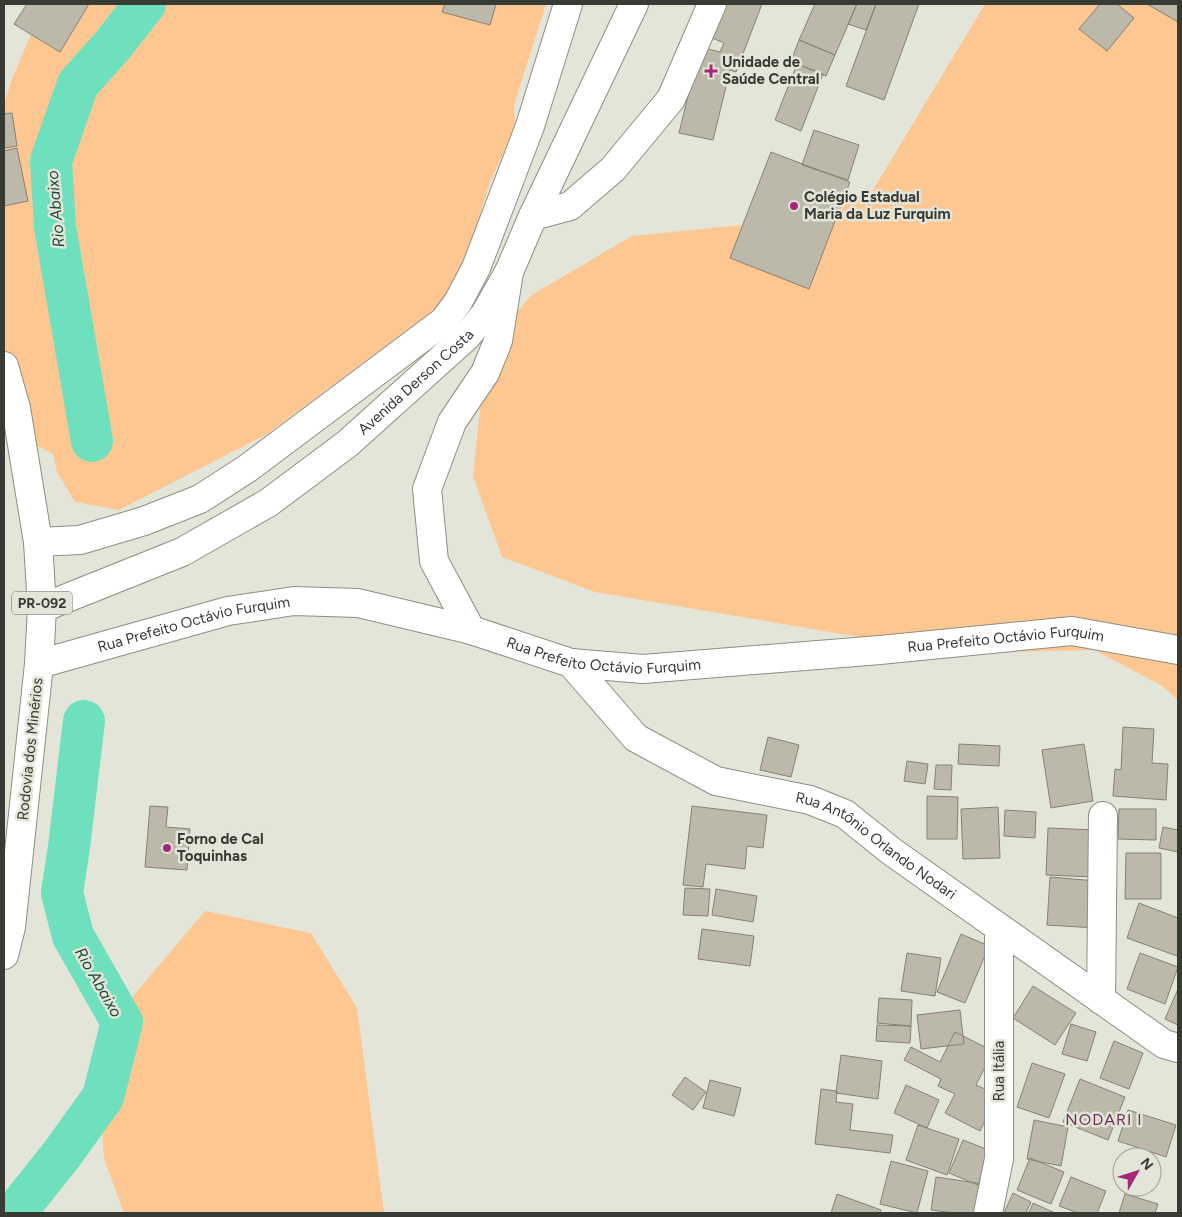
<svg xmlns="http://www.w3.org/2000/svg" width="1182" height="1217" viewBox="0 0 1182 1217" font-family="Figtree,sans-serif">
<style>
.green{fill:#fec691}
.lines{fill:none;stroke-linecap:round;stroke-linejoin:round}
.river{stroke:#6fe0bd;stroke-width:42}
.building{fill:#bcb8aa;stroke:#858174}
.street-casing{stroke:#8c8f82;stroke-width:30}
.secondary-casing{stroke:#8c8f82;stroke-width:30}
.primary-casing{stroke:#8c8f82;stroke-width:30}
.street{stroke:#fff;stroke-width:28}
.secondary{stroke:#fff;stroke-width:28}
.primary{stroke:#fff;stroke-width:28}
.poi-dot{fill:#a4277a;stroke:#e2e5d7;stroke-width:2}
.labels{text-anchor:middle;stroke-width:5;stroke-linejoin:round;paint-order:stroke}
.shield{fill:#e2e5d7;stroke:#6b6d65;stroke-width:1}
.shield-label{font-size:14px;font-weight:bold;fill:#383a34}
.poi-label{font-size:15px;font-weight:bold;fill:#383a34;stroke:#e2e5d7;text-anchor:start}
.street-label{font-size:15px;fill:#383a34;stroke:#e2e5d7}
.water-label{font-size:16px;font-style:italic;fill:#1a4a3c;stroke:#e2e5d7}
.neighbourhood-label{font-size:16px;letter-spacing:1px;fill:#6f3157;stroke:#e2e5d7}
</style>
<rect width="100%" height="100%" fill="#e2e5d7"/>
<path class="green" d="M44,4H546L514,105L515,126L489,185L455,294L267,434L119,510L75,502L57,472L53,454L35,445L4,368V105L12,79Z
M985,4H1178V700L1161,685L1094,650L953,653L595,592L502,557L473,476L486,353L530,296L632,236L810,218L870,195Z
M205,911L311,933L357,1008L384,1213H124L104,1159L97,1039Z"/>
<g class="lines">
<path class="river" d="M92,441L55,227L51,161L78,84L112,46L145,4
M15,1213L62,1154L103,1097L122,1022L73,936L62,893L69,847L84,721"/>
</g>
<path class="building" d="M27,4H89L60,52L14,24Z
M445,4H496L490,25L442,12Z
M718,4H762L736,72L730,70L713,140L679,133L700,47L720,52L724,43L705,35Z
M815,4H857L835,55L799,40Z
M857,4H876L866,30L848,24Z
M876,4H919L884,100L846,86Z
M1100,4H1117L1134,18L1107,51L1079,29Z
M1147,4H1178V22Z
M799,40L835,55L826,76L791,61Z
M797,64L823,74L801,131L775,120Z
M12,113L17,146L4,148V114Z
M814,130L859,145L848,180L802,165Z
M17,148L28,201L4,206V151Z
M771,152L850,182L809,289L730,258Z
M1123,727L1154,729L1152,763L1168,764L1166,800L1113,796L1115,769L1121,770Z
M768,737L799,745L791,777L760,770Z
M959,744L1000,746L999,766L958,764Z
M1084,744L1093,801L1051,808L1042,750Z
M907,761L928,764L925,784L904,781Z
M936,765H952L951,790L934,789Z
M927,796L958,797L957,839H927Z
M150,806L168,807L166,827L190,829L187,870L145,867Z
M692,806L767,815L763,848L747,846L745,869L706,864L703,887L683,885Z
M998,807L1000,858L963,859L961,809Z
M1119,809H1156V840L1118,839Z
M1005,810L1036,812L1035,838L1004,836Z
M1163,827L1178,830V852L1159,848Z
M1048,828L1096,830L1094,877L1046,875Z
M1126,853H1161V899H1125Z
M1050,877L1097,881L1095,928L1047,925Z
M685,888L710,889L708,916L683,915Z
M716,889L757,896L753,922L712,915Z
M1139,903L1178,918V952L1177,956L1127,938Z
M702,929L754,936L750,966L698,959Z
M961,934L989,946L965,1003L937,992Z
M907,953L941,958L935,996L901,991Z
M1140,953L1178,967L1165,1004L1127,989Z
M1033,986L1076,1013L1055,1045L1013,1018Z
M1178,989V1025L1165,1019Z
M879,998L912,1000L911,1026L877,1023Z
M960,1010L964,1044L921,1049L917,1015Z
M1071,1024L1096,1032L1087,1061L1062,1054Z
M877,1025L911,1026L910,1043L876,1041Z
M955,1032L993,1051L976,1085L998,1095L980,1131L945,1113L955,1094L938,1086L941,1079L904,1060L911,1047L940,1062Z
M1114,1041L1143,1053L1129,1089L1100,1078Z
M841,1055L882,1061L878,1099L836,1093Z
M1032,1063L1065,1074L1049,1118L1017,1107Z
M685,1077L706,1092L693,1110L672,1095Z
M1080,1079L1125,1097L1108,1140L1063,1122Z
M710,1080L741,1088L734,1116L703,1108Z
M906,1085L939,1100L927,1128L894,1113Z
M821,1089L837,1091L836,1102L853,1104L850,1130L893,1135L890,1153L815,1144Z
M1128,1110L1176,1125L1166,1157L1118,1141Z
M1034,1120L1068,1127L1061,1166L1027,1159Z
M918,1125L959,1139L947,1175L906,1160Z
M963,1140L991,1151L978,1185L949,1173Z
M1030,1158L1064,1172L1051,1204L1017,1190Z
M891,1161L928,1171L917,1213L880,1204Z
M936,1177L983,1184L979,1213H955L931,1210Z
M1071,1177L1106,1191L1097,1213H1078L1059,1206Z
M1013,1193L1031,1202L1026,1213H1004Z
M837,1194L881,1210L880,1213H831Z
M1125,1194L1158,1204L1155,1213H1119Z
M1033,1203L1055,1213H1029Z"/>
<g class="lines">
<defs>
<g id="street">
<path d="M533,216L570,206L613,169L671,99L712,4"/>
<path d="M471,630L434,561L427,489L452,422L485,373L498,341L509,272"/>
<path id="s1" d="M571,663L636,738L716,781L810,800L845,814L891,851L1164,1044L1178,1048"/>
<path d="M1101,1000L1103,816"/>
<path d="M988,1213L999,1159V928"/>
</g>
<g id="secondary">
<path d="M38,542L80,540L144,521L200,499L248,468L444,321L458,302L476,268L530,126L568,4"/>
<path id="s2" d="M42,608L182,552L268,503L347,444L467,336L485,314L509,272L533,216L634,4"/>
<path id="s3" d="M39,664L228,611L294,601L358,603L471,630L571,663L643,669L880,650L1072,631L1178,650"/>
</g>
<path id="primary" d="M4,366L16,408L38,542L42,608L39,664L11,927L4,955"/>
</defs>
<use href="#street" class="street-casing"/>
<use href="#secondary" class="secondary-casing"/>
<use href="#primary" class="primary-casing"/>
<use href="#street" class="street"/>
<use href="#secondary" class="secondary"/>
<use href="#primary" class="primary"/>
</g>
<g class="poi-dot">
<path d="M708.5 63.5h5v5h5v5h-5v5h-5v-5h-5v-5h5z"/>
<circle cx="794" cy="206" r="5"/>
<circle cx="167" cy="848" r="5"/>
</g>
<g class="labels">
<rect class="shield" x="12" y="591.5" width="60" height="23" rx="4"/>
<g class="shield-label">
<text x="42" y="608">PR-092</text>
</g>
<g class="poi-label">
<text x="722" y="67">Unidade de<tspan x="722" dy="17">Saúde Central</tspan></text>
<text x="804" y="202">Colégio Estadual<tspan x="804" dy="17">Maria da Luz Furquim</tspan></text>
<text x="177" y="844">Forno de Cal<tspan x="177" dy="17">Toquinhas</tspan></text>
</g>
<g class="street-label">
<text dy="5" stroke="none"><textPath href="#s2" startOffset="441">Avenida Derson Costa</textPath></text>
<text dy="5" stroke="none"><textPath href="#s3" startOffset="160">Rua Prefeito Octávio Furquim</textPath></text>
<text dy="5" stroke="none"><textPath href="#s3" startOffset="985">Rua Prefeito Octávio Furquim</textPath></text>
<text dy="5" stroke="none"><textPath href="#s3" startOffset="580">Rua Prefeito Octávio Furquim</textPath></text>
<text transform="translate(30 749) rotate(-84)" y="5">Rodovia dos Minérios</text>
<text dy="5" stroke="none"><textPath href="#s1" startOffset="366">Rua Antônio Orlando Nodari</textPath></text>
<text transform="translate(999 1071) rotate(-90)" y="5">Rua Itália</text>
</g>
<g class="water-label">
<text transform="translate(55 209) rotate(-95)" y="6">Rio Abaixo</text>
<text transform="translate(99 982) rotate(60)" y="6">Rio Abaixo</text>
</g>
<g class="neighbourhood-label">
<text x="1104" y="1125">NODARI I</text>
</g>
</g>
<rect width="1182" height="1217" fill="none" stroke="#383a34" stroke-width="10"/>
<g transform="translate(1137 1172) rotate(51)"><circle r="24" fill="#e2e5d7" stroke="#9ea196"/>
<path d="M0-4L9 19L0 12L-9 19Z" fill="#a4277a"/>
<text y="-8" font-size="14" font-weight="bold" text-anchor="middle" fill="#383a34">N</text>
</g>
</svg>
